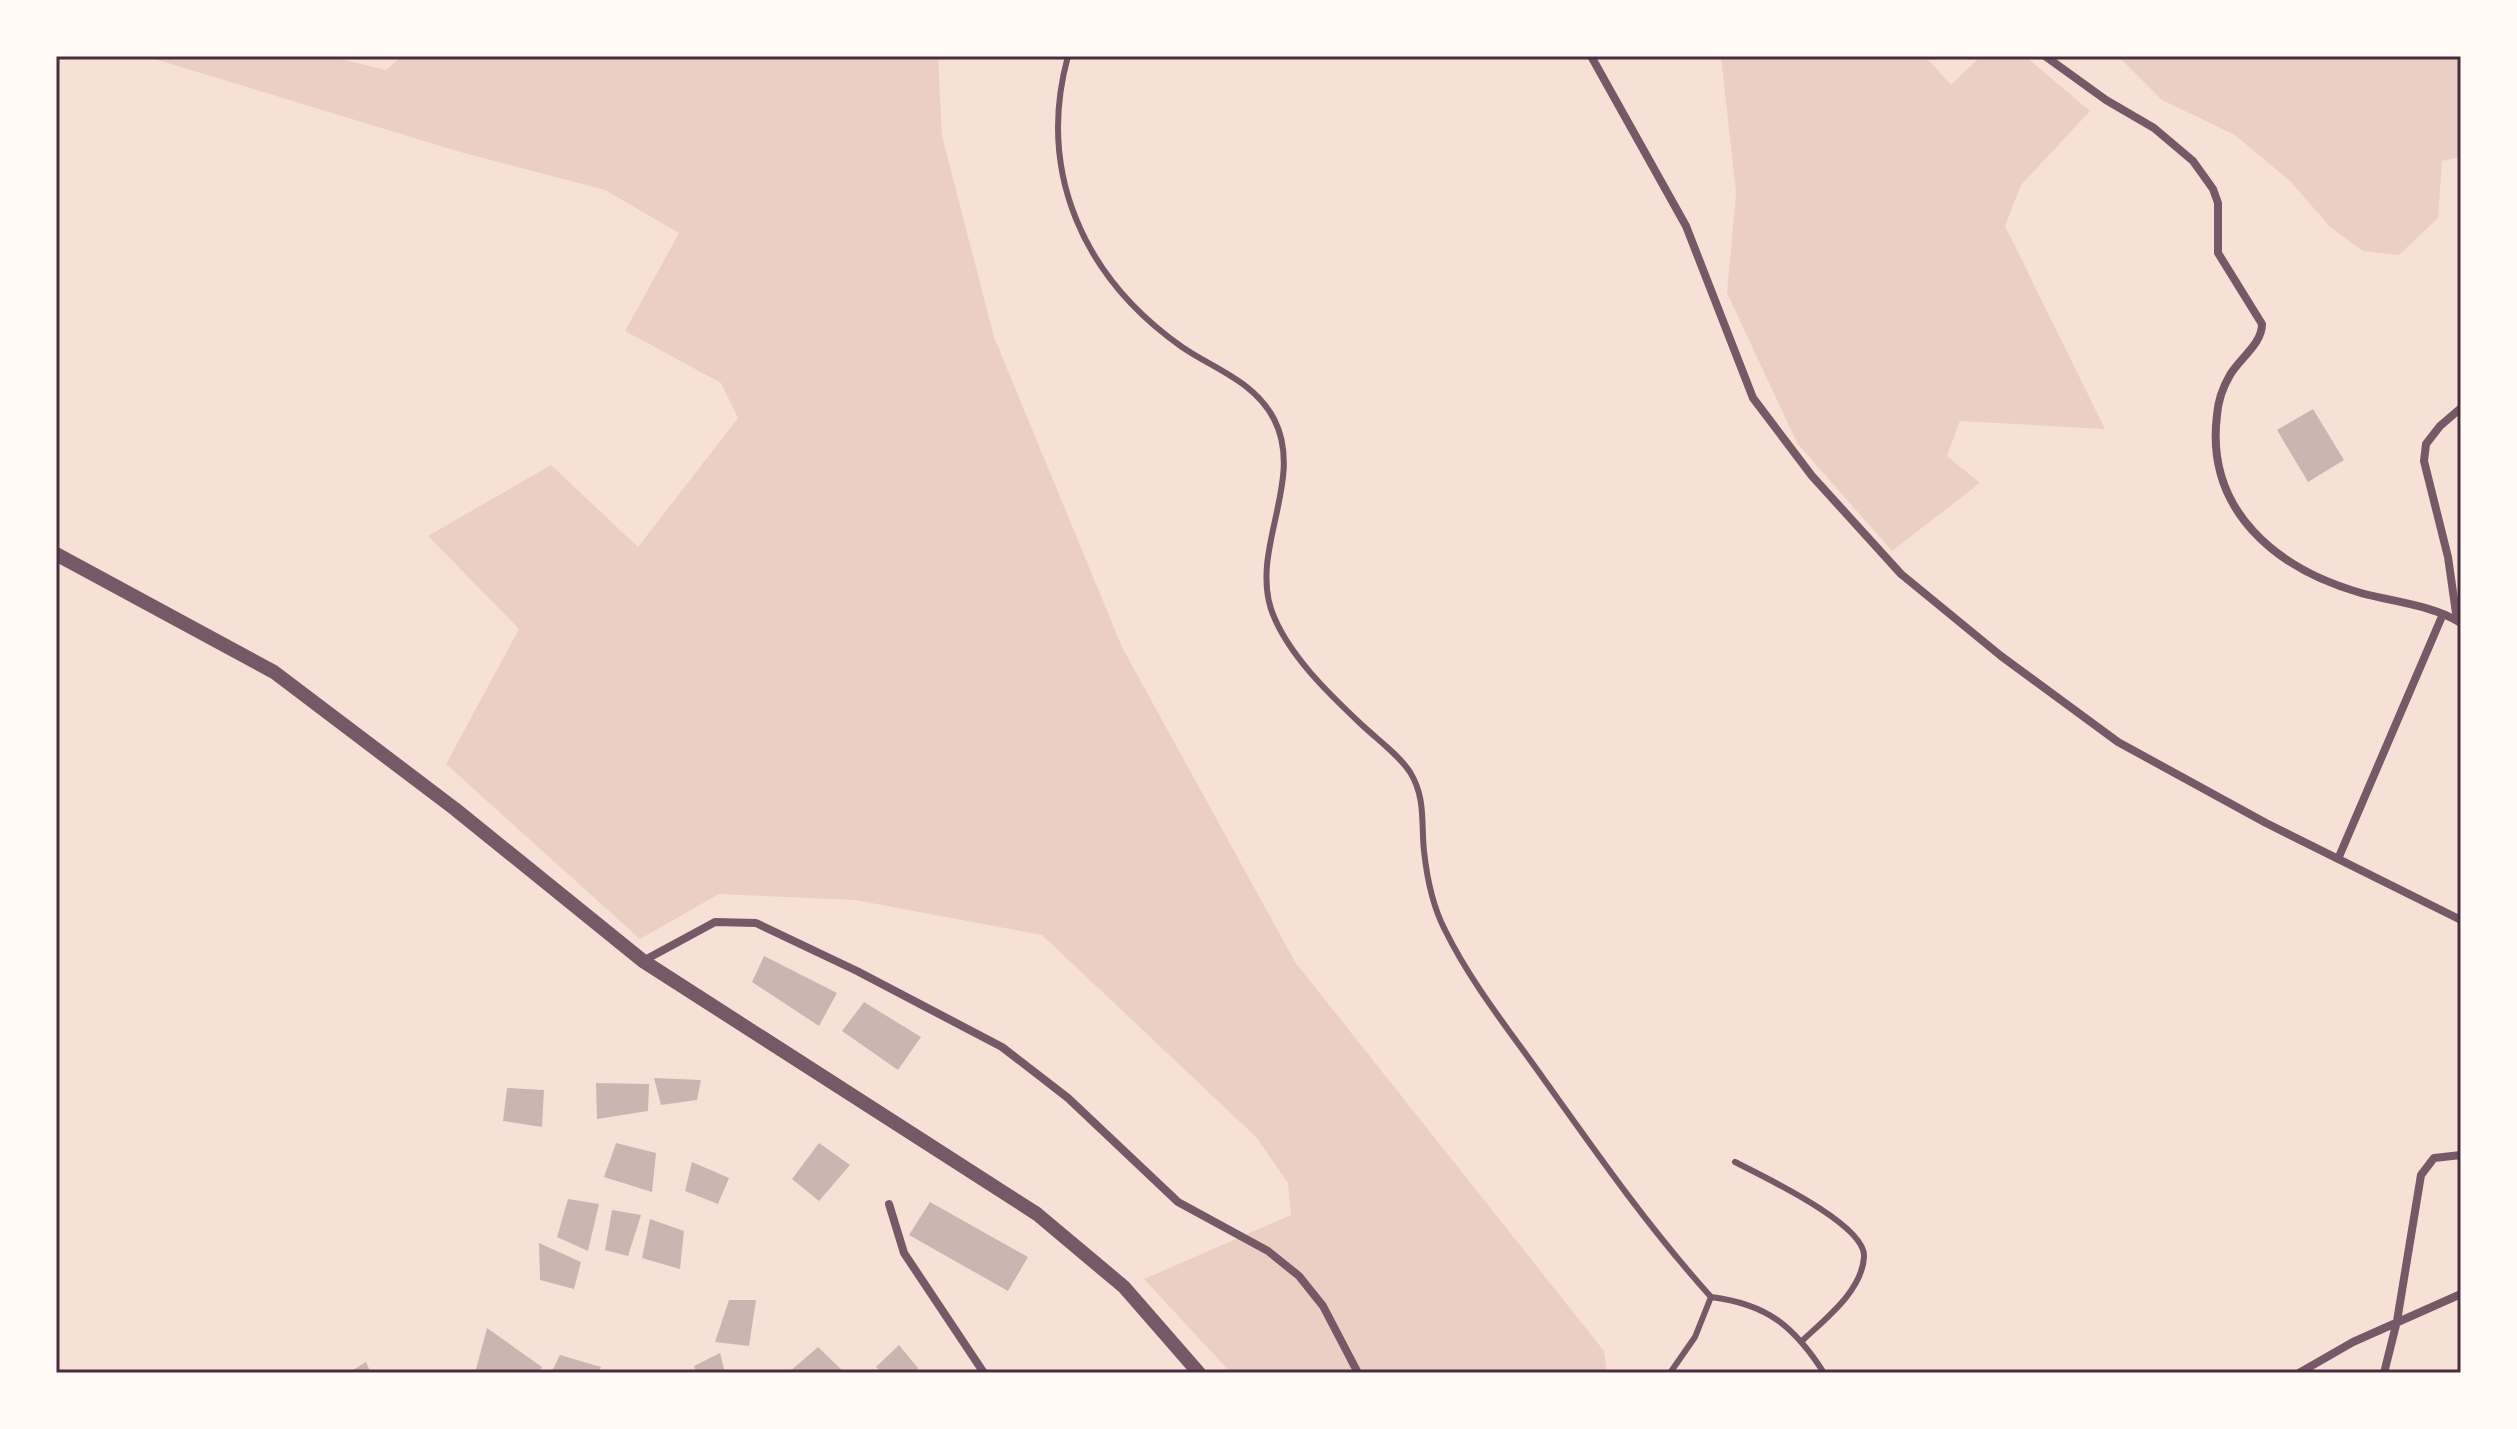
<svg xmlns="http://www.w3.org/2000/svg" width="2517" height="1429" viewBox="0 0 2517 1429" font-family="Inter,sans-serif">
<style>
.green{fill:#ebcfc5}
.building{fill:#ccb4b1}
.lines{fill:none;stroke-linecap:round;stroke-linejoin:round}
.service{stroke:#755966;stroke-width:6}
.minor{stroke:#755966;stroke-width:8}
.tertiary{stroke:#755966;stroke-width:14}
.neatline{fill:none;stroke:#4a2c40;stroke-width:3}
</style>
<rect width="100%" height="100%" fill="#f7e1d7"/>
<path class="green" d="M145,56H328L386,70L402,56H938L942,136L994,337L1122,647L1295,962L1604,1351L1607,1373H1231L1144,1279L1291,1215L1288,1183L1256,1137L1042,935L855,900L719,894L640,939L446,764L519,629L428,536L551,465L638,547L738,418L721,383L625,331L679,233L605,190L460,152Z
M1721,56H1925L1951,85L1981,56H2025L2090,111L2021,185L2005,226L2105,429L1960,421L1947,456L1980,483L1892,551L1797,443L1727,293L1736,193Z
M2118,56H2461V157L2442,161L2438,218L2399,255L2363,251L2330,227L2291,182L2235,135L2162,100Z"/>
<path class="building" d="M2313,409L2344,460L2308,482L2277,430Z
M764,956L837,993L819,1026L752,982Z
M864,1002L921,1037L898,1070L842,1031Z
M654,1078L701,1080L697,1100L661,1105Z
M596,1083L649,1084L648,1111L597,1119Z
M507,1088L544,1090L542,1127L503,1121Z
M616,1143L656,1153L652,1192L604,1177Z
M819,1143L850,1165L819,1201L792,1179Z
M692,1162L729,1178L718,1204L685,1191Z
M568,1199L599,1204L588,1251L557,1237Z
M930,1202L1028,1257L1008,1291L909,1235Z
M612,1210L641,1215L628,1256L605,1250Z
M650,1219L684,1231L680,1269L642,1258Z
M539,1243L581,1262L574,1289L540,1280Z
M729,1300H756L749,1346L715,1342Z
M487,1328L542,1367L539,1373H475Z
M899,1345L918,1368L915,1373H882L876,1367Z
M818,1347L845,1373H788Z
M720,1353L725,1373H696L694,1366Z
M560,1355L601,1367L598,1373H551Z
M366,1362L371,1373H348Z"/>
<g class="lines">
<path class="service" d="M1068,56C1036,173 1084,278 1182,347C1214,369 1254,381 1274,419C1305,479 1251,547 1271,609C1286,653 1329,694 1362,725C1378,740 1398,754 1410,772C1426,798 1421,823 1424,851C1427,879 1432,905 1445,930C1471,983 1509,1030 1543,1078C1597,1154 1649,1228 1711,1297L1695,1337L1670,1373
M1735,1162C1762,1176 1867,1225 1864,1257C1862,1291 1825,1319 1803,1340
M1711,1297C1767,1304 1794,1326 1824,1373"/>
<path class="minor" d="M1591,56L1686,226L1753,398L1812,476L1901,574L2001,656L2118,742L2266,823L2461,920
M2045,56L2106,100L2154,128L2193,161L2213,189L2218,203V253L2262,324C2262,344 2240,358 2230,375C2223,387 2218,401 2217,415C2205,511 2277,569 2361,593C2394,602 2432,605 2461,623
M2457,620L2448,557L2424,461L2426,444L2440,426L2461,408
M2338,859L2443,614
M643,961L715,922L756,923L857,971L1002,1047L1068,1098L1178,1202L1268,1251L1299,1276L1323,1306L1358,1373
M889,1204L904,1253L984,1373
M2299,1373L2353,1342L2461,1294
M2384,1373L2397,1321L2421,1175L2434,1158L2461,1155"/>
<path class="tertiary" d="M56,554L274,672L455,809L643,961L1037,1214L1124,1287L1199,1373"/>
</g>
<rect width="2517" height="1429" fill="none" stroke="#fffaf5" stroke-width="116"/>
<rect x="58" y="58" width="2401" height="1313" class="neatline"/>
</svg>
